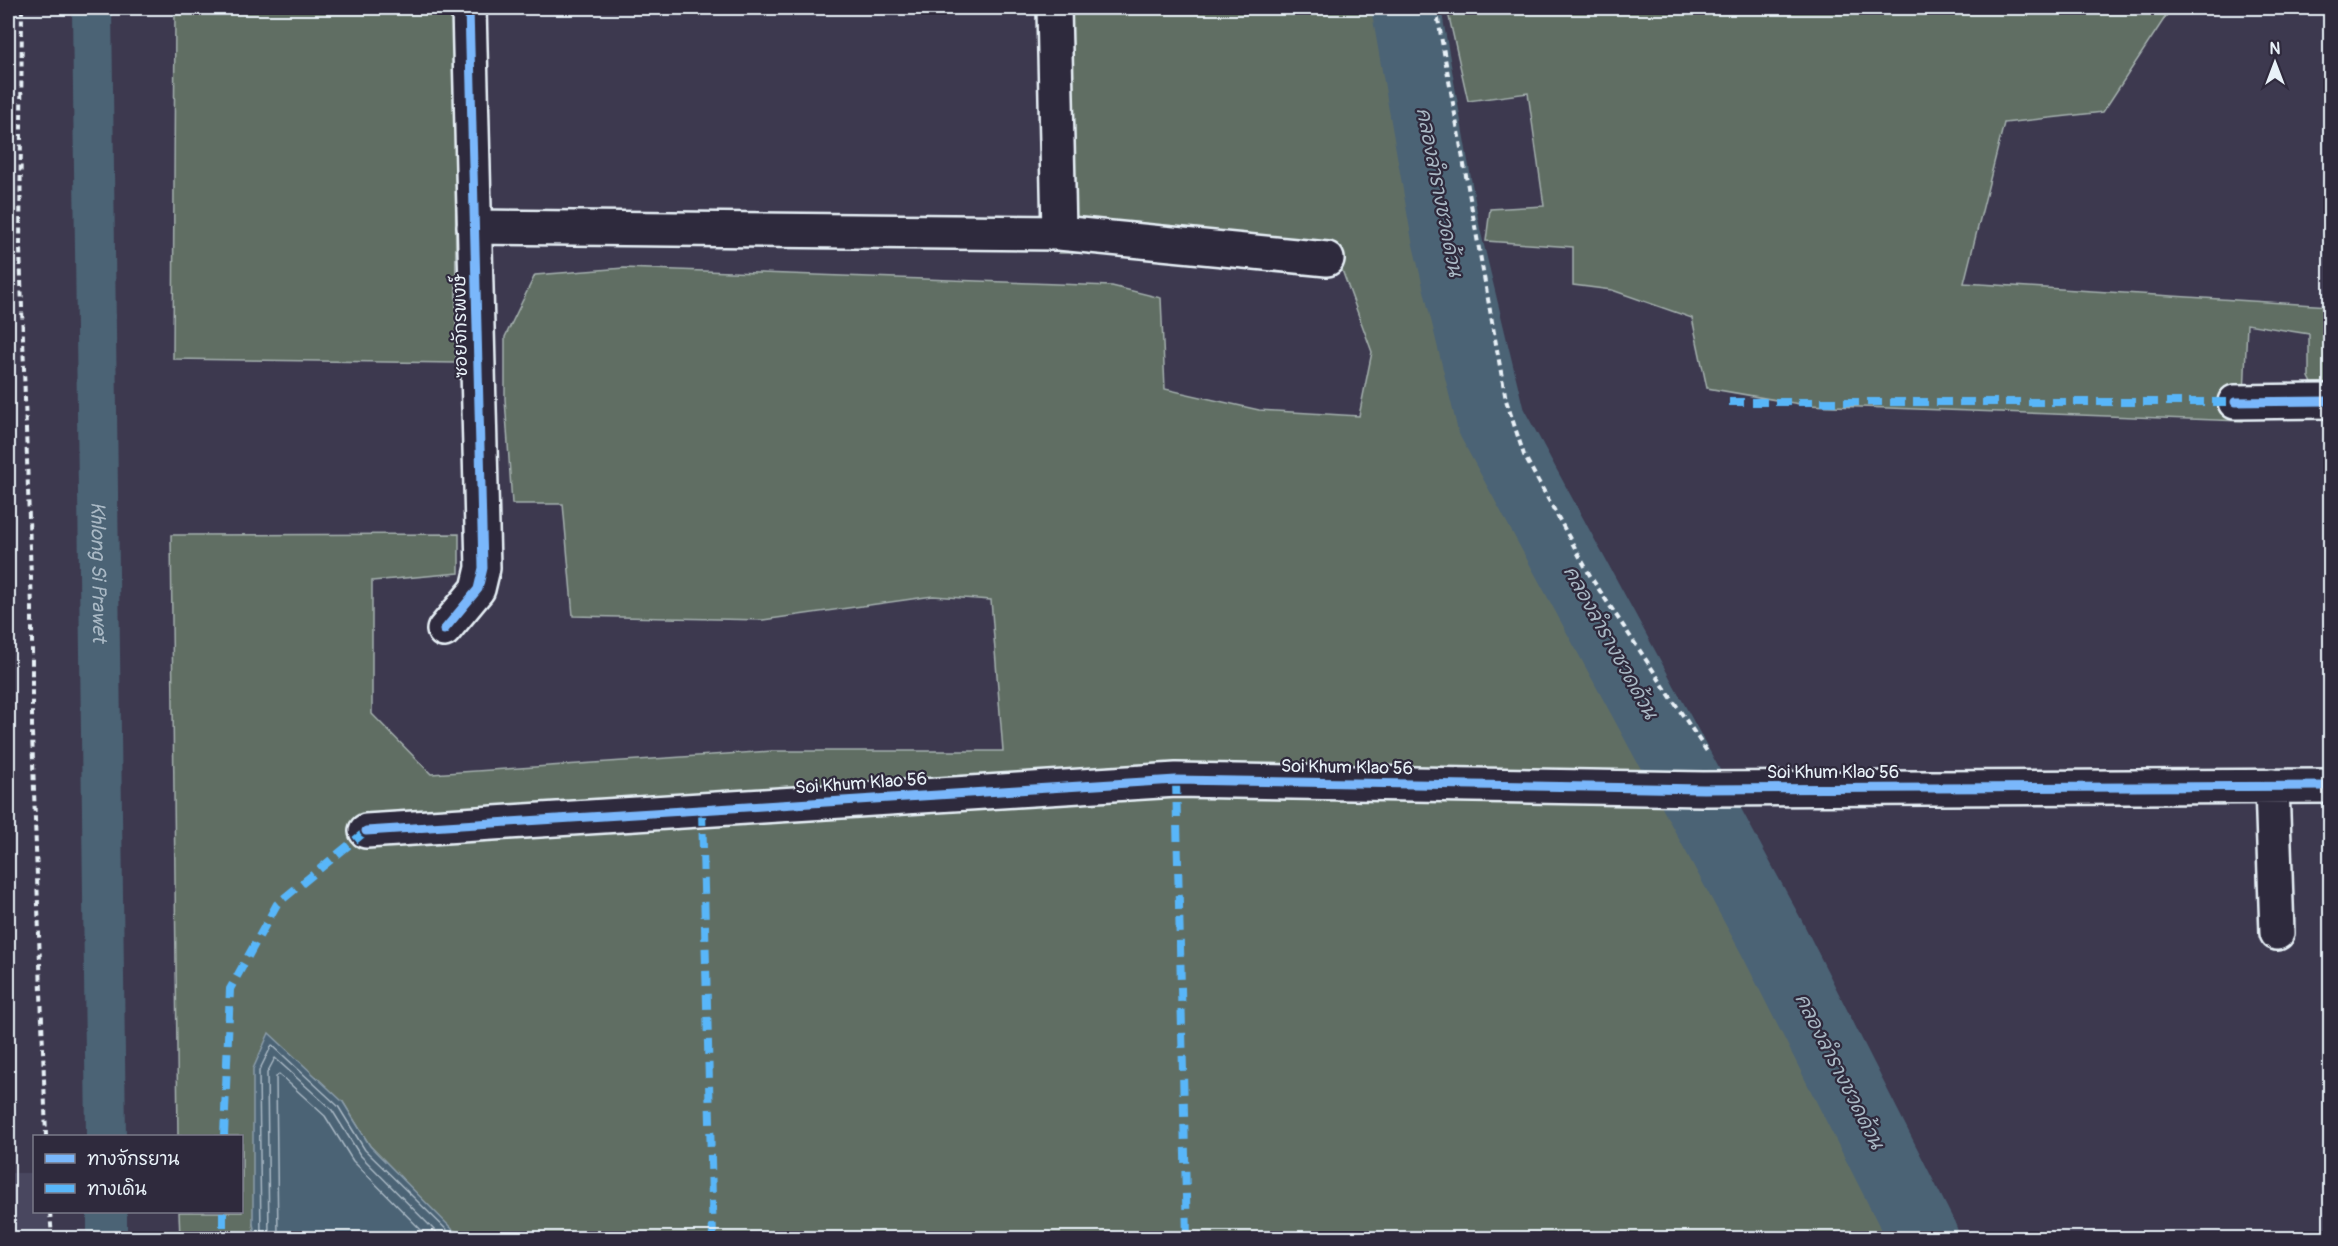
<svg xmlns="http://www.w3.org/2000/svg" width="2338" height="1246" viewBox="0 0 2338 1246" font-family="Pangolin,'Playpen Sans Thai',sans-serif">
<style>
.built{fill:#4a475f}
.green{fill:#616e64;stroke:#a4b0ae;stroke-width:1.5}
.water{fill:#4b6375;stroke:#8a9ca9;stroke-width:1.5}
.lines{fill:none;stroke-linecap:round;stroke-linejoin:round}
.shore{stroke:#a9b8c4;stroke-width:1.5}
.canal{stroke:#4b6375;stroke-width:40}
.river{stroke:#4b6375;stroke-width:69}
.minor-casing{stroke:#e8f1f8;stroke-width:38}
.path{stroke:#e8f1f8;stroke-width:4;stroke-dasharray:6 4.5;stroke-linecap:butt}
.minor{stroke:#2f2a3d;stroke-width:33}
.quiet{stroke:#59b6f9;stroke-width:8;stroke-dasharray:15 8;stroke-linecap:butt}
.cycleway-casing{stroke:#2f2a3d;stroke-width:13}
.cycleway{stroke:#7ab7fb;stroke-width:9}
.labels{text-anchor:middle;stroke-width:4.5;stroke-linejoin:round;paint-order:stroke}
.street-label{font-size:18px;fill:#e8f1f8;stroke:#2f2a3d}
.water-label{font-size:20px;font-style:italic;fill:#a9b8c4;stroke:#2f2a3d}
</style>
<rect width="100%" height="100%" fill="#3d394f"/>
<filter id="ink" filterUnits="userSpaceOnUse"><feTurbulence type="fractalNoise" baseFrequency=".0167" numOctaves="2"/><feDisplacementMap in="SourceGraphic" scale="12" xChannelSelector="R" yChannelSelector="G"/><feConvolveMatrix kernelMatrix="1 2 1 2 8 2 1 2 1" color-interpolation-filters="sRGB"/></filter>
<g filter="url(#ink)">
<path class="built" d="M8,1173H34V1212H48L49,1238H8Z"/>
<path class="green" d="M175,8H455L456,363L173,359Z
M1059,8H1389L1451,373L1490,480L1607,662L1687,828L1897,1238H468L453,1231L370,1146L343,1102L253,1224L256,1238H180L179,1212H242V1136H178L171,535L459,534V573L372,581V714L431,774L772,751H1003L991,600L933,596L763,620L573,616L563,504H512L505,399V337L535,275L624,268L1112,286L1161,298L1165,389L1259,410L1359,416L1372,352L1342,270L1274,253H1059Z
M1447,8H2164L2168,13L2103,112L2004,123L1964,283L2330,306V419L2309,377V334L2247,324L2243,421L1805,405L1707,388L1692,318L1612,290L1573,285V247L1486,241L1490,209L1544,206L1528,93L1468,101Z"/>
<path class="water" d="M269,1033L343,1102L370,1146L453,1230L468,1238H256L253,1224V1069Z"/>
<g class="lines">
<path class="shore" d="M261,1238L259,1071L272,1045L338,1106L365,1150L455,1238
M269,1238L267,1073L275,1058L332,1110L360,1155L442,1238
M278,1238L276,1077L279,1074L325,1116L353,1161L429,1238"/>
<g class="canal">
<path id="s1" d="M92,8L106,1136"/>
<path d="M107,1212V1238"/>
</g>
<path class="river" d="M1406,8L1446,235L1491,421L1771,936L1924,1238"/>
<defs>
<path id="minor" d="M1054,8L1059,233
M474,227L1059,233L1327,259
M2235,402L2330,401
M444,630L478,589L483,568L469,8
M2272,786L2277,933
M366,831L1176,780L1703,789L2330,786"/>
</defs>
<use href="#minor" class="minor-casing"/>
<path class="path" d="M22,8L20,248L32,609V733L46,1136
M1436,8L1506,400L1524,455L1592,579L1708,753
M50,1212L52,1238"/>
<use href="#minor" class="minor"/>
<path class="quiet" d="M1729,402H2235
M1176,780L1187,1238
M702,810L713,1238
M224,1136L230,989L277,904L366,831
M223,1212V1238"/>
<defs>
<path id="cycleway" d="M2235,402L2330,401
M444,630L478,589L483,568L469,8
M366,831L1176,780L1703,789L2330,786"/>
</defs>
<use href="#cycleway" class="cycleway-casing"/>
<use href="#cycleway" class="cycleway"/>
</g>
</g>
<g class="labels">
<g class="street-label">
<text transform="translate(460 326) rotate(-91)" y="6">ซอยจักรพงษ์</text>
<text transform="translate(1347 767) rotate(1)" y="6">Soi Khum Klao 56</text>
<text x="1833" y="778">Soi Khum Klao 56</text>
<text transform="translate(861 783) rotate(-4)" y="6">Soi Khum Klao 56</text>
</g>
<g class="water-label">
<text transform="translate(1440 192) rotate(79)" y="7">คลองลำรางชวดด้วน</text>
<text dy="7" stroke="none"><textPath href="#s1" startOffset="564">Khlong Si Prawet</textPath></text>
<text transform="translate(1611 642) rotate(61)" y="7">คลองลำรางชวดด้วน</text>
<text transform="translate(1840 1071) rotate(63)" y="7">คลองลำรางชวดด้วน</text>
</g>
</g>
<rect width="2338" height="1246" fill="none" stroke="#2f2a3d" stroke-width="30"/>
<rect x="15" y="15" width="2308" height="1216" fill="none" stroke="#e8f1f8" stroke-width="2" filter="url(#ink)"/>
<rect x="33" y="1135" width="210" height="78" fill="#2f2a3d" stroke="#797a88" stroke-width="1.5"/>
<rect x="45" y="1154" width="30" height="9" fill="#7ab7fb" stroke="#797a88" stroke-width="1.5"/>
<text x="87" y="1165" font-size="18" fill="#e8f1f8">ทางจักรยาน</text>
<rect x="45" y="1184" width="30" height="9" fill="#59b6f9" stroke="#797a88" stroke-width="1.5"/>
<text x="87" y="1195" font-size="18" fill="#e8f1f8">ทางเดิน</text>
<g transform="translate(2275 63)" stroke="#2f2a3d" stroke-width="4.5" paint-order="stroke">
<path d="M0-4.5L10 22L0 15L-10 22Z" fill="#e8f1f8"/>
<text y="-9" font-size="16" font-weight="bold" text-anchor="middle" fill="#e8f1f8">N</text>
</g>
</svg>
